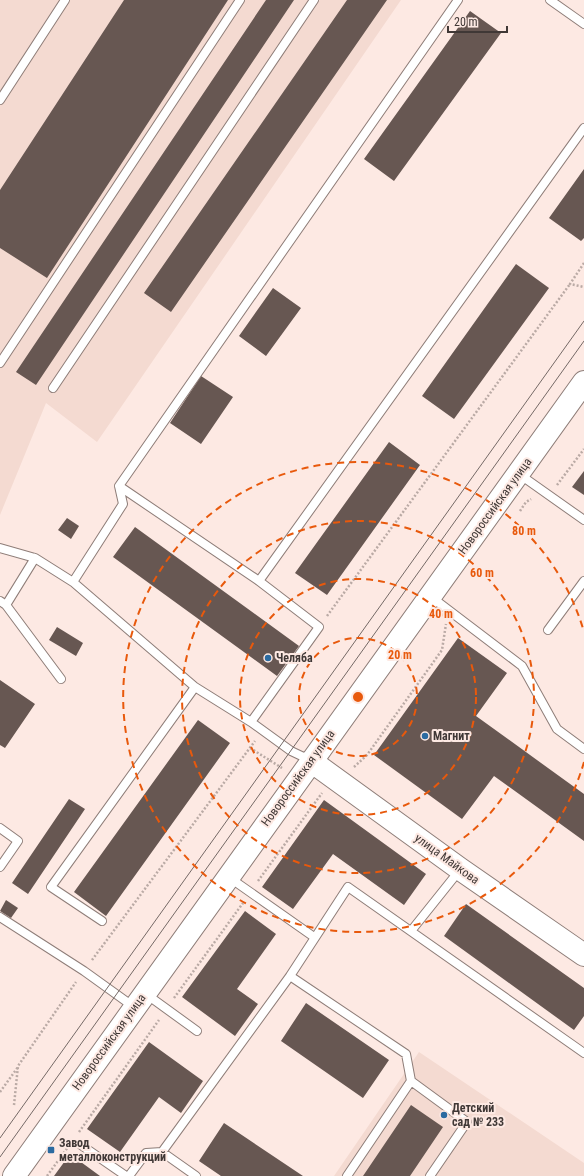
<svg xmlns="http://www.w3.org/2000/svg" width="584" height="1176" viewBox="0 0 584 1176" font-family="'Roboto Condensed',sans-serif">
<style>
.built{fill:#f4dad1}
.building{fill:#675752}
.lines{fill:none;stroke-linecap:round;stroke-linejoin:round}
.lane-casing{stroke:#8e7d78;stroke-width:10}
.secondary-casing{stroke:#8e7d78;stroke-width:24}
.path{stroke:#baaaa5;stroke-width:2.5;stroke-dasharray:2 2;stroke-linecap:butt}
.lane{stroke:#fff;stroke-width:8}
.secondary{stroke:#fff;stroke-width:22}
.tram{stroke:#756966;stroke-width:1}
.ring{fill:none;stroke:#e8590c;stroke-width:2;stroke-dasharray:7 5}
.poi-dot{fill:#2b6ba1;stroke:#fde9e3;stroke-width:1.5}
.labels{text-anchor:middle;stroke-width:4;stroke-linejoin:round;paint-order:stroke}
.street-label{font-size:12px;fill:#403836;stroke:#fde9e3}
.poi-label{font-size:12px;font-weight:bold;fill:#403836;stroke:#fde9e3;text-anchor:start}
.centre{fill:#e8590c;stroke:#fde9e3;stroke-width:2}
.ring-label{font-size:12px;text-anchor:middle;font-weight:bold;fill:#e8590c;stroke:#fde9e3;stroke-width:4;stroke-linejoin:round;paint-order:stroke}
</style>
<rect width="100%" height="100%" fill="#fde9e3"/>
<path class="built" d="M0,0H401L97,442L46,403L0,515Z
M419,1052L584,1163V1176H334Z"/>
<path class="building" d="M124,0H228L47,278L0,248V190Z
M266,0H294L36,385L16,372Z
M347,0H387L171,312L144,293Z
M470,11L501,33L394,181L364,159Z
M584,169V238L581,241L549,218Z
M516,264L549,288L454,419L422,396Z
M273,288L301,308L266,356L239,336Z
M201,376L233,397L201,444L170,423Z
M389,442L420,465L327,595L295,573Z
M584,471V495L572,487Z
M67,518L79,526L71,539L58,530Z
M135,527L299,646L277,676L113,557Z
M57,627L83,643L76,656L49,640Z
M458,638L507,673L476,716L584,794V841L494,776L462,819L374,755Z
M0,680L35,704L5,748L0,745Z
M198,720L230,743L106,916L74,892Z
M69,799L85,809L28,894L12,883Z
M324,800L426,874L404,905L333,854L293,909L262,887Z
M6,900L18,908L11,918L0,911Z
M466,904L584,988V1016L574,1030L444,936Z
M245,911L276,934L237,989L258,1004L235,1036L182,997Z
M306,1003L389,1060L363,1098L281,1041Z
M149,1042L203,1081L181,1113L159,1097L120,1152L87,1129Z
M411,1105L443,1127L410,1176H363Z
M224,1123L303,1176H221L199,1161Z
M70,1154L100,1176H54Z"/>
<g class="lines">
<defs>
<path id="lane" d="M550,0L584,24
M0,100L65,0
M0,363L240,0
M53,388L314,0
M519,474L584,520
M119,486L259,581L584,128
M0,548L35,558L73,582L195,687L251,722L291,751L310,760
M73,582L123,504L119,486L458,0
M430,596L522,666L557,729L584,749
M0,601L6,605L61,679
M6,605L35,558
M548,630L584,581
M251,722L319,627L259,581
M0,828L18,841L0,867
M230,878L314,937
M0,917L84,971L134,1007
M102,921L51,887L195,687
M411,931L459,871
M290,976L406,1054L411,1081L347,1176
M146,994L197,1031
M411,1081L467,1122L430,1176
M81,1145L126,1176
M162,1152L196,1176
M129,1176L146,1153L162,1152L290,976L348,887L584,1053"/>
<path id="secondary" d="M311,761L460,869L584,955
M14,1176L584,382"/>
</defs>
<use href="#lane" class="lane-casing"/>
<use href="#secondary" class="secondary-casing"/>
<path class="path" d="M584,263L570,284L584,287
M557,485L584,449
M520,511L526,502L531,499
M327,616L570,284
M250,748L282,768
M354,767L367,755L442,650L446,624
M258,881L322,793
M92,960L255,741
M174,998L243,903
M0,1092L18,1067
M14,1105L18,1066L76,982
M79,1132L159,1020
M47,1176L68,1147"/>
<use href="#lane" class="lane"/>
<use href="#secondary" class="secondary"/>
<path class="tram" d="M0,1138L584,321
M0,1157L584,341"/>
</g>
<g class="ring">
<circle cx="358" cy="697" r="59"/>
<circle cx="358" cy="697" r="118"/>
<circle cx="358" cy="697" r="176"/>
<path d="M584 762A235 235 0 1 1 584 632"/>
</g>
<g class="poi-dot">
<circle cx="268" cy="658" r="4"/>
<circle cx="425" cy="736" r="4"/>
<circle cx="444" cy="1115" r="4"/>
<rect x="47" y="1146" width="8" height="8" rx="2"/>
</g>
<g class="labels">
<g class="street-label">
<text transform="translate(495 506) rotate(-54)" y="4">Новороссийская улица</text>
<text transform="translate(298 778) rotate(-54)" y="4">Новороссийская улица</text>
<text transform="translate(447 859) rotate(36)" y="4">улица Майкова</text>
<text transform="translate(109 1042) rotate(-54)" y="4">Новороссийская улица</text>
</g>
<g class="poi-label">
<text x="276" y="662">Челяба</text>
<text x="433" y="740">Магнит</text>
<text x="452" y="1112">Детский<tspan x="452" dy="14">сад № 233</tspan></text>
<text x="59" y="1147">Завод<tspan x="59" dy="14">металлоконструкций</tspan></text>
</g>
</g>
<circle cx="358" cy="697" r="6" class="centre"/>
<g class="ring-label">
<text x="524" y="535">80 m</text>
<text x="482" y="577">60 m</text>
<text x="441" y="618">40 m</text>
<text x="400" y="659">20 m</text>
</g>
<path d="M448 26v6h59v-6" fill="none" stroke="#403836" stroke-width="2"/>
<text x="454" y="26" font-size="12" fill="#403836" stroke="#fde9e3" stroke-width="3" paint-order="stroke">20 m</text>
</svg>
